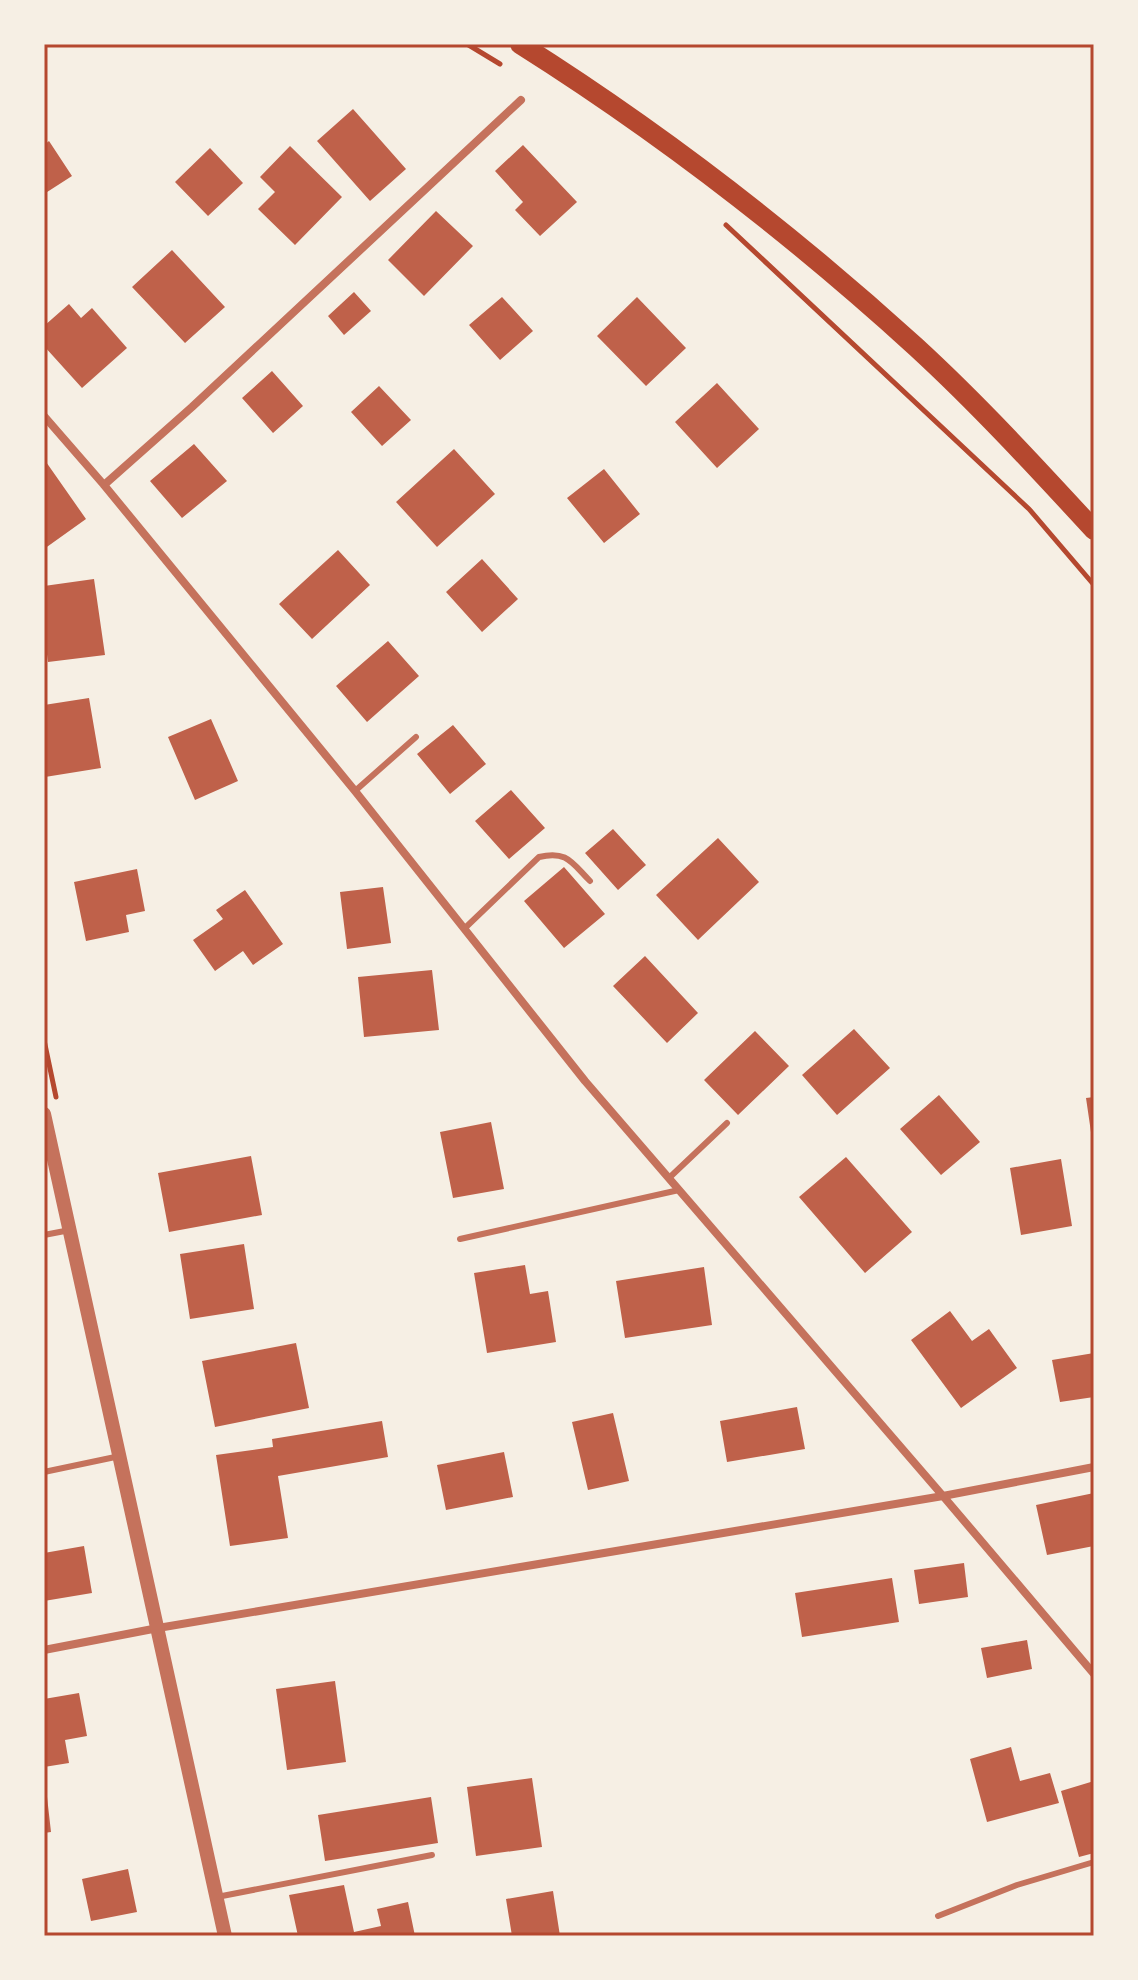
<svg xmlns="http://www.w3.org/2000/svg" width="1138" height="1980" viewBox="0 0 1138 1980" font-family="'PT Sans Narrow',sans-serif">
<style>
.building{fill:#bf614a}
.lines{fill:none;stroke-linecap:round;stroke-linejoin:round}
.path{stroke:#b5482f;stroke-width:5}
.service{stroke:#c5725c;stroke-width:6}
.minor{stroke:#c5725c;stroke-width:8}
.tertiary{stroke:#c5725c;stroke-width:14}
.primary{stroke:#b5482f;stroke-width:20}
.neatline{fill:none;stroke:#b5482f;stroke-width:3}
</style>
<rect width="100%" height="100%" fill="#f6efe4"/>
<path class="building" d="M353,109L406,169L370,201L317,141Z
M49,141L72,176L44,194V145Z
M523,145L577,202L540,236L515,210L523,202L495,171Z
M290,146L342,197L295,245L258,209L275,192L260,177Z
M210,148L243,183L208,216L175,182Z
M436,211L473,246L424,296L388,260Z
M172,250L225,307L185,343L132,287Z
M354,292L371,311L344,335L328,316Z
M502,297L533,331L500,360L469,325Z
M637,297L686,348L646,386L597,336Z
M69,304L81,318L92,308L127,348L82,388L44,346V326Z
M272,371L303,406L273,433L242,398Z
M717,383L759,429L717,468L675,422Z
M379,386L411,420L382,446L351,412Z
M194,444L227,481L182,518L150,481Z
M454,449L495,494L437,547L396,502Z
M44,459L86,519L44,549Z
M604,469L640,514L604,543L567,498Z
M338,550L370,585L312,639L279,604Z
M482,559L518,599L482,632L446,592Z
M94,579L105,655L48,662L44,632V586Z
M388,641L419,676L367,722L336,686Z
M89,698L101,768L45,777L44,705Z
M211,719L238,781L195,800L168,737Z
M453,725L486,764L450,794L417,754Z
M511,790L545,828L509,859L475,821Z
M613,829L646,865L618,890L585,853Z
M718,838L759,882L698,940L656,895Z
M564,867L605,914L564,948L524,901Z
M137,869L145,911L126,915L129,932L86,941L74,882Z
M383,887L391,943L347,949L340,892Z
M245,890L283,944L253,965L243,951L215,971L193,940L223,919L216,910Z
M645,956L698,1013L667,1043L613,986Z
M432,970L439,1030L364,1037L358,977Z
M854,1029L890,1068L837,1115L802,1075Z
M755,1031L789,1066L738,1115L704,1080Z
M939,1095L980,1142L941,1175L900,1129Z
M1094,1097V1139H1092L1086,1098Z
M491,1122L504,1189L453,1198L440,1132Z
M251,1156L262,1215L169,1232L158,1173Z
M846,1157L912,1232L865,1273L799,1197Z
M1061,1159L1072,1226L1021,1235L1010,1168Z
M244,1244L254,1309L190,1319L180,1254Z
M525,1265L530,1294L548,1291L556,1342L487,1353L474,1273Z
M704,1267L712,1325L625,1338L616,1281Z
M950,1311L972,1341L989,1329L1017,1368L961,1408L911,1340Z
M296,1343L309,1408L215,1427L202,1361Z
M1094,1353V1397L1060,1402L1052,1360Z
M797,1407L805,1449L727,1462L720,1421Z
M613,1413L629,1481L588,1490L572,1422Z
M382,1421L388,1457L278,1476L288,1538L230,1546L216,1455L273,1447L272,1439Z
M504,1452L513,1497L446,1510L437,1465Z
M1094,1493V1546L1047,1555L1036,1505Z
M84,1546L92,1593L44,1601V1553Z
M964,1563L968,1597L919,1604L914,1570Z
M892,1578L899,1622L802,1637L795,1593Z
M1027,1640L1032,1669L987,1678L981,1648Z
M335,1681L346,1762L287,1770L276,1689Z
M79,1693L87,1736L65,1740L69,1763L44,1767V1699Z
M1011,1747L1020,1781L1050,1773L1059,1803L987,1822L970,1759Z
M532,1778L542,1847L476,1856L467,1787Z
M1094,1781V1853L1079,1857L1061,1791Z
M46,1788L51,1832L44,1833V1789Z
M431,1797L438,1843L325,1861L318,1815Z
M128,1869L137,1912L91,1921L82,1879Z
M344,1885L354,1932L381,1926L377,1909L408,1902L415,1936H298L289,1895Z
M553,1891L560,1936H512L506,1899Z"/>
<g class="lines">
<path class="path" d="M467,44L500,64
M726,225L1029,509L1094,585
M44,1040L56,1097"/>
<path class="service" d="M355,791L416,737
M464,929L539,857C567,850 572,863 590,881
M669,1178L727,1123
M44,1235L70,1230
M460,1239L679,1190
M44,1472L120,1456
M217,1897L432,1855
M938,1916L1017,1885L1094,1862"/>
<path class="minor" d="M44,416L104,485L355,791L585,1081L943,1496L1094,1674
M104,485L192,407L521,100
M44,1650L158,1628L943,1496L1094,1467"/>
<path class="tertiary" d="M44,1114L225,1936"/>
<path class="primary" d="M520,44C661,133 793,235 916,347C978,404 1036,467 1094,530"/>
</g>
<rect width="1138" height="1980" fill="none" stroke="#f6efe4" stroke-width="92"/>
<rect x="46" y="46" width="1046" height="1888" class="neatline"/>
</svg>
